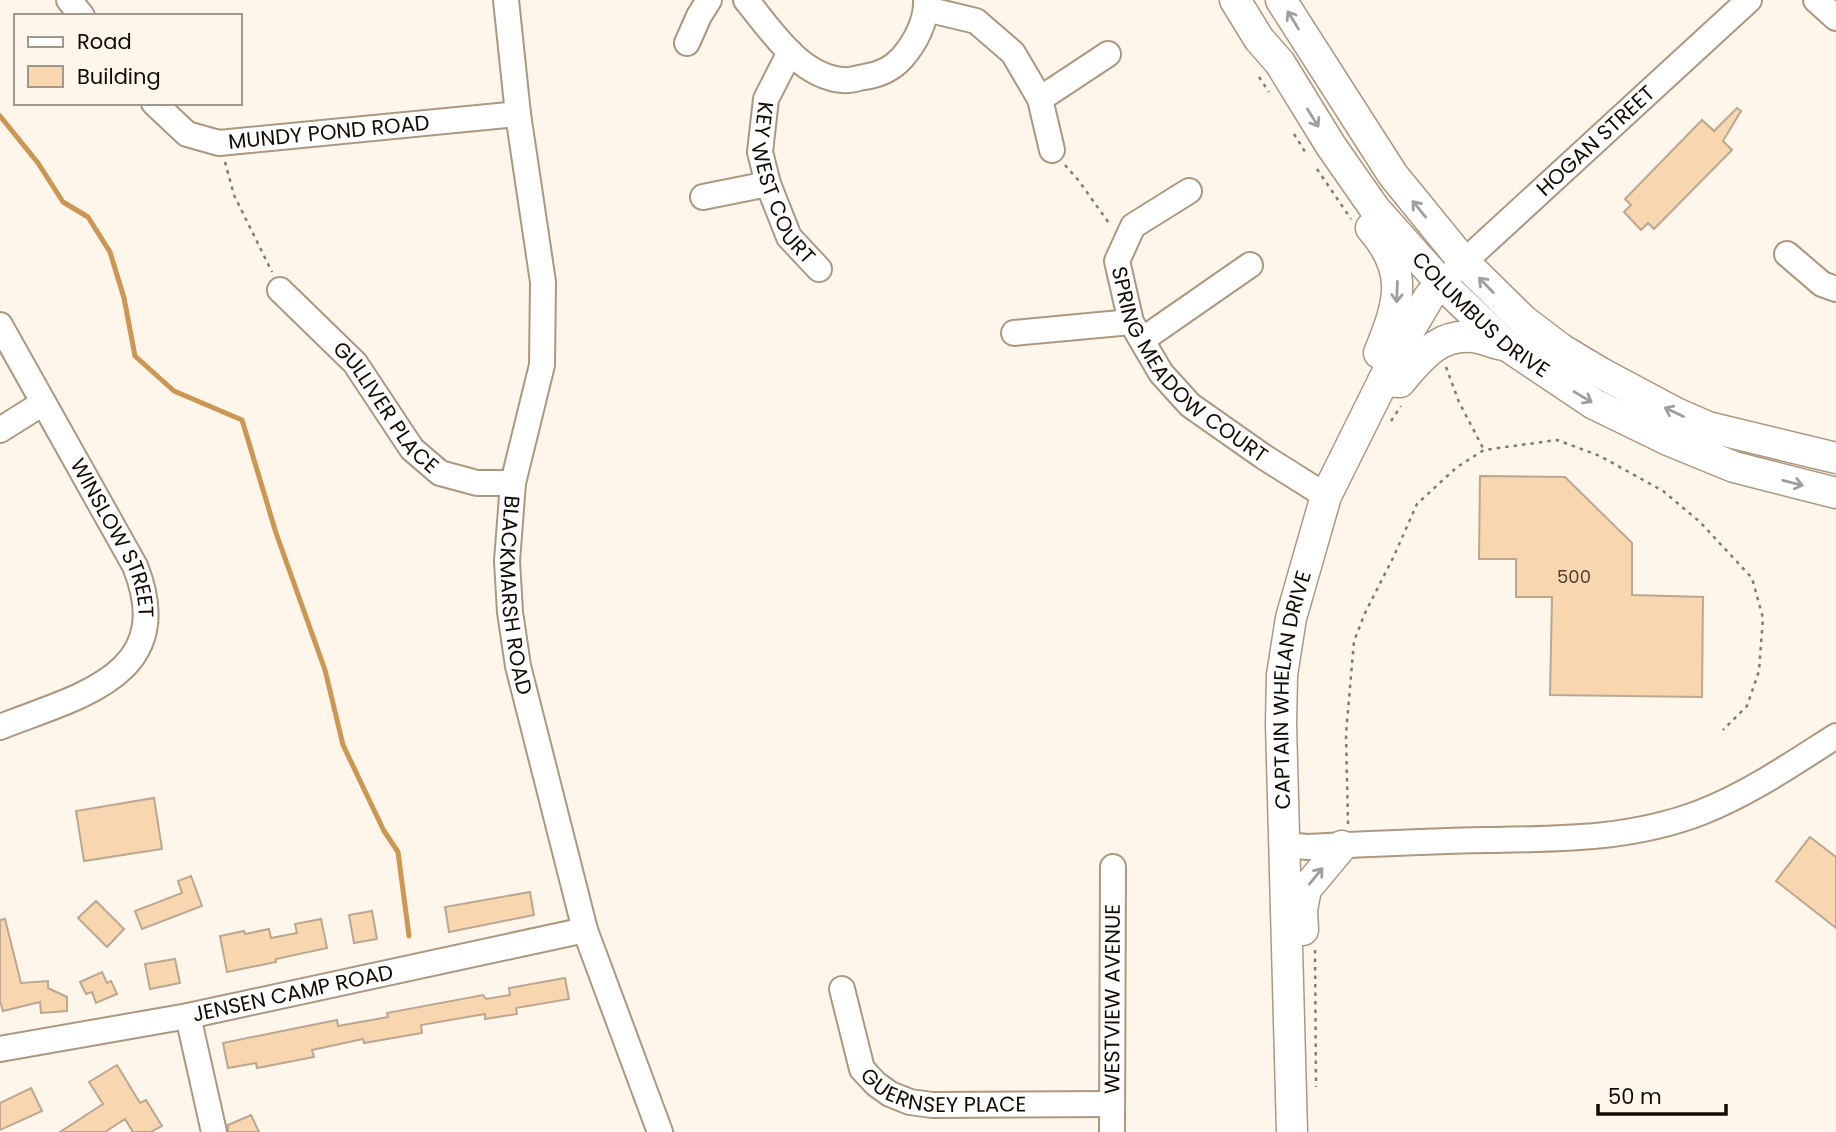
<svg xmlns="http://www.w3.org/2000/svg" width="1836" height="1132" viewBox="0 0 1836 1132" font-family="Poppins,sans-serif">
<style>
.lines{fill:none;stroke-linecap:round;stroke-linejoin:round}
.stream{stroke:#cd9653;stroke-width:5}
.building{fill:#f8d6af;stroke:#bca790;stroke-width:2}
.minor-casing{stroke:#ac9881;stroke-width:28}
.major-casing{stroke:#ac9881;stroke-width:33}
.path{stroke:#837b72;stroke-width:2.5;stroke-dasharray:3.5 5;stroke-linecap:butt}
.minor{stroke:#fff;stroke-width:24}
.major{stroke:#fff;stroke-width:30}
.oneway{stroke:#a19e9b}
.labels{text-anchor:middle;stroke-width:5;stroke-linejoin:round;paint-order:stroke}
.number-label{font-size:18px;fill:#4c3e2f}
.street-label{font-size:21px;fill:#130c04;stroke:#fef5eb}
</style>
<rect width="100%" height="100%" fill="#fef5eb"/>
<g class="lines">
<path class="stream" d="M0,116L38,163L63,202L88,217L110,252L124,298L135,356L174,391L242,420L276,533L325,670L343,745L384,831L398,852L409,936"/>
</g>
<path class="building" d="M1737,108L1741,111L1723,141L1732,150L1654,229L1648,223L1641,230L1624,212L1631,205L1625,199L1702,120L1714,131Z
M1480,476L1565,477L1632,543V595L1703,597L1702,697L1550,695L1552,597H1516V559H1479Z
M154,798L162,849L84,861L76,811Z
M1810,837L1836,857V928L1776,881Z
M191,876L202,906L142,929L135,911L182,893L178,881Z
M530,892L534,915L449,932L445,907Z
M96,901L124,929L107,947L78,918Z
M372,911L377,939L354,943L349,915Z
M5,919L21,983L48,981V988L67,997V1011L41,1013L40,1002L3,1011L0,1001V920Z
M321,919L327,948L276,959V962L227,972L220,936L244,931L245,934L269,929L271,938L297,933L295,924Z
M175,959L180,983L150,989L145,964Z
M102,972L107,983L111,981L117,994L96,1003L92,992L86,994L80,982Z
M565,978L569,999L516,1008L517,1014L485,1019V1014L421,1025L422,1033L364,1043L363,1039L312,1050L314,1057L257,1068L256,1063L228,1068L223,1043L337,1020L338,1026L388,1017L387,1013L483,995L486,999L510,995L509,988Z
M117,1065L140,1103L146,1100L162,1126L151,1132H133L125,1119L105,1132H60L103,1104L89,1082Z
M31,1088L42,1111L0,1130V1103Z
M251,1115L259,1132H228V1125Z"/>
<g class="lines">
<defs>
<g id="minor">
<path d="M69,0L82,16"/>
<path id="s1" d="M506,0L518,114L543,282L542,365L513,483L507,561L510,612L518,666L585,930L660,1132"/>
<path d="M746,0C771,30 800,77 843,80C850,81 858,78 864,77C879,75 892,69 902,58C915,43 927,21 926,0"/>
<path d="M1816,0L1836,18"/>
<path d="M926,9L976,21L1013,53L1040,99L1052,150"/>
<path d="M687,43L699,16L709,0"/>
<path id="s2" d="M790,52L766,99L760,152L768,184L789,237L819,269"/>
<path d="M1040,99L1108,54"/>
<path id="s3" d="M154,103L187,134L219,143L518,114"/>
<path id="s4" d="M1189,191L1133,226L1117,261L1131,322L1161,373L1190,405L1264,457L1326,496"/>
<path d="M703,197L768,184"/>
<path d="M1787,254L1822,284L1836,289"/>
<path id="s5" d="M1441,283L1749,0"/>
<path id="s6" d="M280,290L355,363L412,449L440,473L477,483H513"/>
<path id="s7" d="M0,325L135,566C179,676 78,696 0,727"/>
<path d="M1014,333L1131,322"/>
<path d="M1142,340L1250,265"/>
<path d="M0,430L43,403"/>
<path d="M1284,845L1308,847C1368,844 1428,841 1488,840C1562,839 1633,839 1702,812C1750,793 1792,764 1836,736"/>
<path id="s8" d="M842,989L862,1069L876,1084L890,1094L910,1102L932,1105L1112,1104"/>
<path d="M188,1016L214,1132"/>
<path id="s9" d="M0,1049L188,1016L585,930"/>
<path id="s10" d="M1112,1132L1113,867"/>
</g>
<g id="major">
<path id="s11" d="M1235,0L1259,39L1280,63L1331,146L1375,209L1441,283L1506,345L1594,404L1668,440L1734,467L1836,493"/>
<path d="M1281,0L1393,175L1463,261L1523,320L1561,349L1601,373L1676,413L1708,427L1836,458"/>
<path d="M1371,228C1410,272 1399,304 1379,353"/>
<path d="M1383,381L1400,382C1421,357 1441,330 1479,338C1489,340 1495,345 1506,345"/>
<path d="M1303,930L1302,910L1306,889L1342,846"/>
<path id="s12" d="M1292,1132L1281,724L1282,675L1291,618L1326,496L1403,341L1429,297L1441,283"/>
</g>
</defs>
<use href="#minor" class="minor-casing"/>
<use href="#major" class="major-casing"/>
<path class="path" d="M1259,77L1269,92
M1294,134L1307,155
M225,162L234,195L272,272
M1065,165L1079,181L1111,226
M1317,169L1351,219
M1446,367L1459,402L1484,450
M1391,421L1401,406
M1348,824L1346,734L1354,641L1365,613L1393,558L1417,504L1457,467L1484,450L1557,440L1600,456L1663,491L1700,522L1752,578L1763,618L1759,671L1747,706L1723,730
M1315,950L1316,1087"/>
<use href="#minor" class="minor"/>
<use href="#major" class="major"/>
</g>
<defs><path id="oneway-shaft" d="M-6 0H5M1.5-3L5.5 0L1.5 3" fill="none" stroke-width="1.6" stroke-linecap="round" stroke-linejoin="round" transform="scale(1.75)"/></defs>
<g class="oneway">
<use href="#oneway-shaft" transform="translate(1293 20) rotate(-122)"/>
<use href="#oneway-shaft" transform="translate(1313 118) rotate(58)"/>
<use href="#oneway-shaft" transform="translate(1419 209) rotate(-129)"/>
<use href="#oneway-shaft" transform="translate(1486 285) rotate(-134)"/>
<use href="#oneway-shaft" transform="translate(1397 292) rotate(92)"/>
<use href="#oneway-shaft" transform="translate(1583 397) rotate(31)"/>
<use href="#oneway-shaft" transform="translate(1674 412) rotate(-155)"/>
<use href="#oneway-shaft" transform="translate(1793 483) rotate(14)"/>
<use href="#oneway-shaft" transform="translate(1316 876) rotate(-51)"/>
</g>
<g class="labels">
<g class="number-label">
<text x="1574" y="583">500</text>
</g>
<g class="street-label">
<text dy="7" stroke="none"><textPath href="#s3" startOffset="189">MUNDY POND ROAD</textPath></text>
<text dy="7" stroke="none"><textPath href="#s5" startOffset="210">HOGAN STREET</textPath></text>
<text dy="7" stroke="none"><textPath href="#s2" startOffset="142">KEY WEST COURT</textPath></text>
<text dy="7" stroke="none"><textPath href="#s11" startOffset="402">COLUMBUS DRIVE</textPath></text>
<text dy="7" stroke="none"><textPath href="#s4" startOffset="236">SPRING MEADOW COURT</textPath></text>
<text dy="7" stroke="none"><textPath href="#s6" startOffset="159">GULLIVER PLACE</textPath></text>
<text dy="7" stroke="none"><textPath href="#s7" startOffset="242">WINSLOW STREET</textPath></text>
<text dy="7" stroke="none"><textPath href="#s1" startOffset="602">BLACKMARSH ROAD</textPath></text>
<text dy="7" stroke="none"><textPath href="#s12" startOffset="443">CAPTAIN WHELAN DRIVE</textPath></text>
<text dy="7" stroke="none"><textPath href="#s9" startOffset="298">JENSEN CAMP ROAD</textPath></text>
<text dy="7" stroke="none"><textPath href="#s10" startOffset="133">WESTVIEW AVENUE</textPath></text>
<text dy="7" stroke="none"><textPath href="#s8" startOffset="172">GUERNSEY PLACE</textPath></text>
</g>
</g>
<rect x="14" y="14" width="228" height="91" fill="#fef5eb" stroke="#a0988f" stroke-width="2"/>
<rect x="28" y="37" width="35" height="10" fill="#ffffff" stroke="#a0988f" stroke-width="2"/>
<text x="77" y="49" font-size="21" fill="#130c04">Road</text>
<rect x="28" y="66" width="35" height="21" fill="#f8d6af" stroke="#a0988f" stroke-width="2"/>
<text x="77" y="84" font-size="21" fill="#130c04">Building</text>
<path d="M1598 1104v10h128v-10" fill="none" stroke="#130c04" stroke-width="3.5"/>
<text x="1608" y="1104" font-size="21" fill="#130c04" stroke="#fef5eb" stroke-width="5" paint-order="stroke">50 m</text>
</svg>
